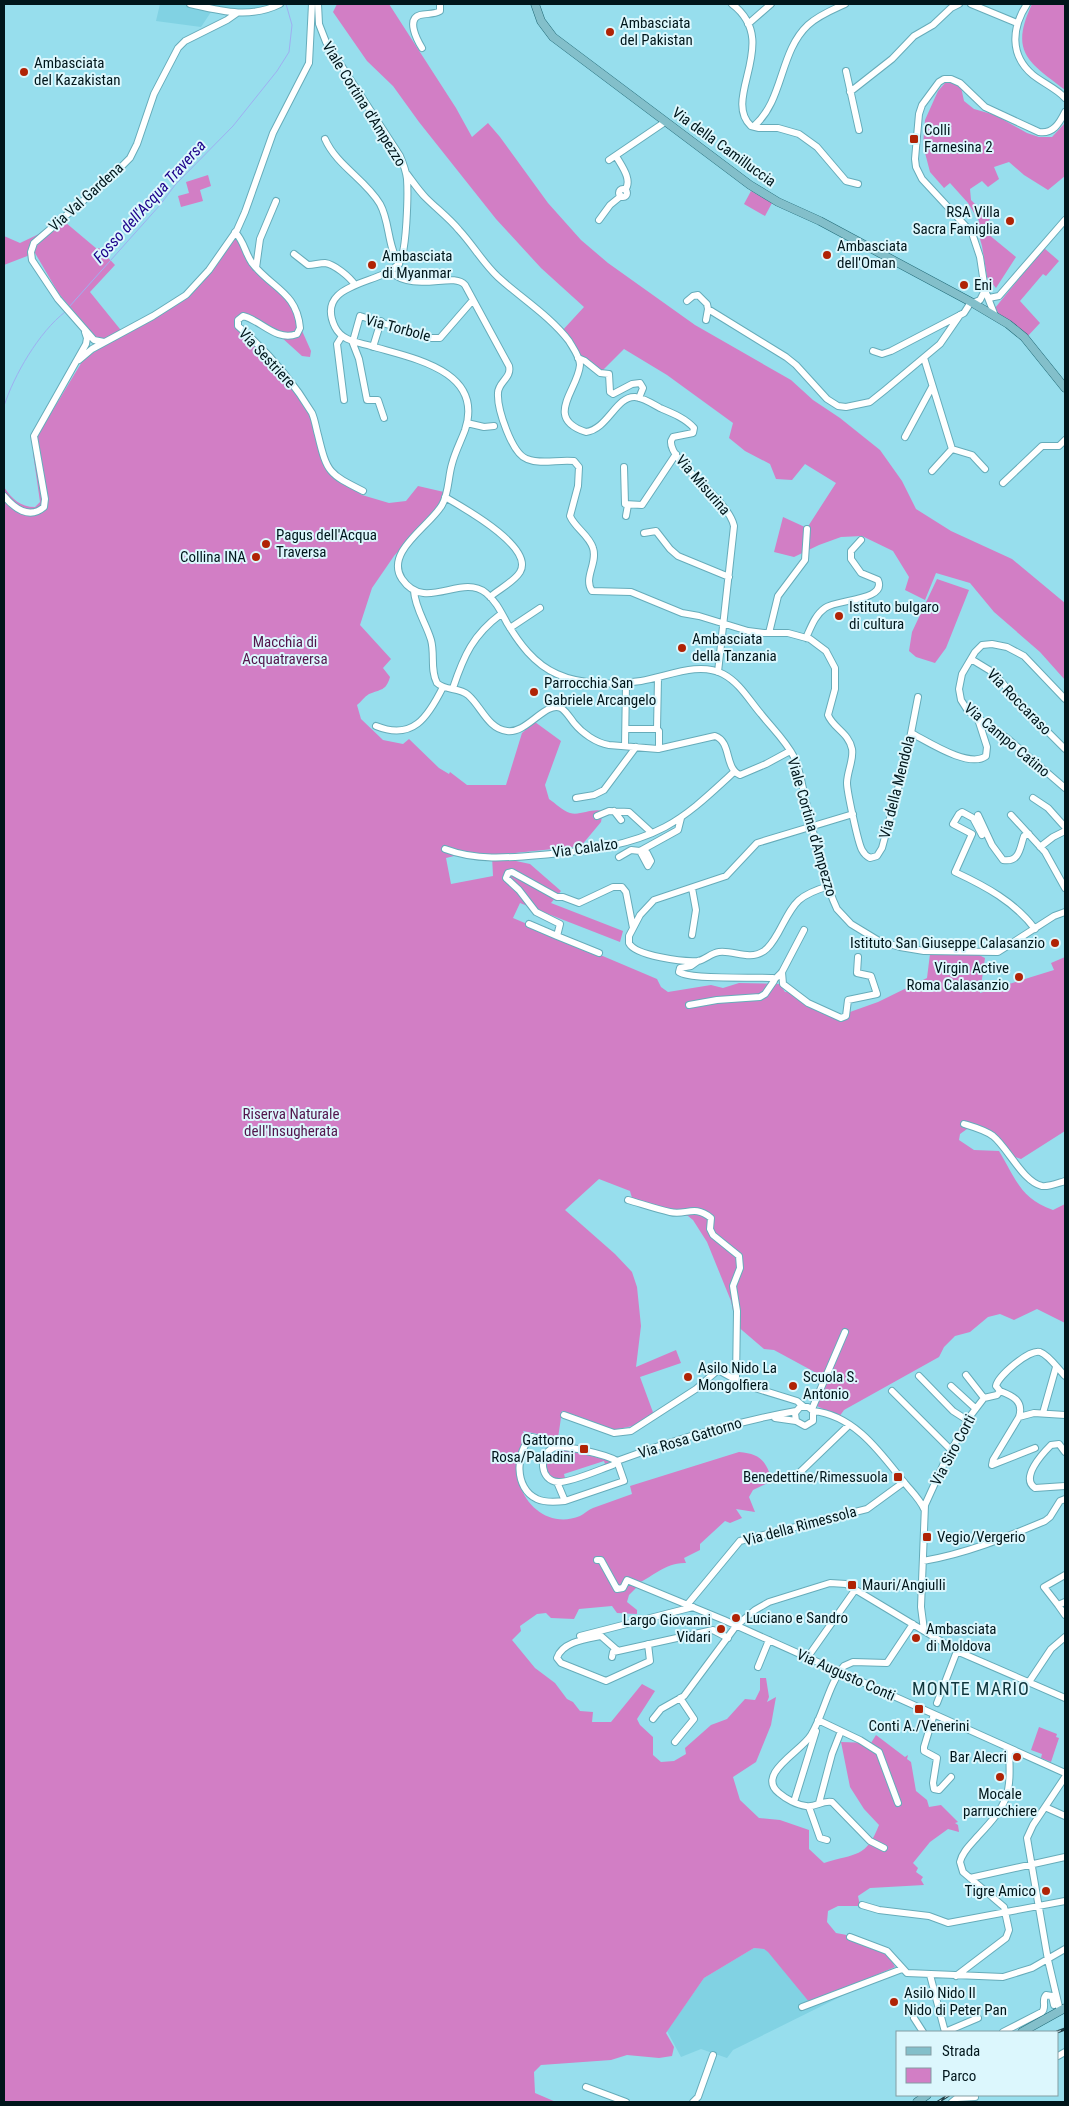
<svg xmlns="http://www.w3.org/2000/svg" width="1069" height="2106" viewBox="0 0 1069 2106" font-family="'Roboto Condensed',sans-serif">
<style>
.built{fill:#81d2e3}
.green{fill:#d27ec5}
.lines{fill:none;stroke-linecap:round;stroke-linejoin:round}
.stream{stroke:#9eb0f1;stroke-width:1}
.minor-casing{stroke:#66acba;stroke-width:8}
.major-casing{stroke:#206976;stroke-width:9}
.minor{stroke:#fff;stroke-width:6}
.major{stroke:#83bfca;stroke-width:8}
.rail-casing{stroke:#23444c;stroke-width:3}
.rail{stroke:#dcf7fd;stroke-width:1;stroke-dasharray:4;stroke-linecap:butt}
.poi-dot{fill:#b02305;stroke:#dcf7fd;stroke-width:2}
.labels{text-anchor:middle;stroke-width:4;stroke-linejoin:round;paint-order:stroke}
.poi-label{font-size:15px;fill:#00161b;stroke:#dcf7fd;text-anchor:start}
.street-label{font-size:15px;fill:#00161b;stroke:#dcf7fd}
.park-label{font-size:15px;fill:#52154b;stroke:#dcf7fd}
.water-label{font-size:16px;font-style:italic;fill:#1b018a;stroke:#dcf7fd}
.quarter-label{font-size:18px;letter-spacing:1px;fill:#10363d;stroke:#dcf7fd}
</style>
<rect width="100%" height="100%" fill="#97deed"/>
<path class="built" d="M160,4H280L263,11L213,9L201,27L156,21Z
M754,1948L764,1949L850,1992L733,2050L727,2058L701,2049L681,2057L667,2031L704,1978Z"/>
<path class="green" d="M337,4H389L456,108L472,137L488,123L500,137L548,203L581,240L608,263L695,325L791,380L813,400L840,418L880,450L902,481L916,509L951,531L1012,559L1065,603V680L1040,652L994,612L970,583L936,573L925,600L905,590L909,577L893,551L862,536L841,537L819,545L794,557L774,552L783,517L807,528L836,483L805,464L792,480L776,479L770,464L745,451L729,438L733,423L667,375L624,349L600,373L578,358L561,332L584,307L541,268L496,219L419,122L393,86L367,61L333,12Z
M1032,4H1065V90C1029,62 1009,53 1032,4Z
M953,82L961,87L964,101L974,109L995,115L1027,133L1039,137H1052L1065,123V176L1048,190L1024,175L1009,162L994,167L999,179L988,187L982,181L970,189L971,200L990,219L984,227L988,234L1016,257L996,288L987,277L982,246L976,225L979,221L968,203L950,183L944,188L930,172L923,145L925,120L938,91L945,83Z
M208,175L211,186L200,190L203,201L181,207L178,196L189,193L186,182Z
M751,191L772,203L765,216L744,204Z
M59,217L97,249L99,248L115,265L90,292L124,334L188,297L236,237L253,266L287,297L311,351L310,357L302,356L270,327L250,315L247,314L237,326L257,341L304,399L332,474L362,495L389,503L406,501L418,486L444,492L442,502L394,556L372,588L360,625L391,659L383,668L390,677C386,691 381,689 369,694C364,697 361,702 357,705L361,719L383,740L403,744L409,739L439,768L449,774L450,772L467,785H506L522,733L535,722L561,741L545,785L549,799C555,803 563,811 570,813C580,816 591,808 603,811L601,822L581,846L495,855L470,852L446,858L451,884L493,876L492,856L530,864L561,891L551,903L623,931L620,942L520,903L513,918L657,979L661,987L668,992L711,985L723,988L739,983L780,984L785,992L792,991L836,1017L878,1002L927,978L930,954L979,955L985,958L980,993L1054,970L1051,963L1065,957V1131L1021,1159L1012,1156L974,1124L960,1134L959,1140L974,1150L999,1151C1016,1179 1020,1198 1053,1210L1065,1204V1323L1037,1309L1014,1320L1000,1314L988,1317L970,1332L955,1336L944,1347L939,1357L844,1410L839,1417L811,1403L822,1376L774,1350L764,1349L736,1325L731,1301L707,1242L693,1220L688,1216L632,1198L630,1191L599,1179L565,1210L615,1254L632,1272L637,1287L641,1326L636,1367L676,1350L681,1363L640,1377L654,1415L637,1425L614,1430L562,1411L558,1438L523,1431L527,1438C517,1452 514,1468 520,1485C528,1510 553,1527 580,1516C584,1514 588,1510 593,1508C606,1503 619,1499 632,1494L630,1486L739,1452C760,1454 766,1460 772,1481L753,1490L749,1497L755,1512L736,1509L742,1518L730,1523L725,1521L700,1544V1550L684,1558L686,1563C665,1562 652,1578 634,1585L637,1587L629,1595L627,1602L637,1610V1614L617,1613L612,1606L579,1609L574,1619L551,1618L546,1613L537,1614L520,1626L521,1631L512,1640L535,1668L555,1683L567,1699L573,1702L580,1711L593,1712L592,1722H611L642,1684L655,1691L637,1719L640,1725L653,1737V1755L661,1762L674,1761L686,1754L685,1748L711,1725L727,1719L745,1699L755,1700L760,1690V1678H766L769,1697L767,1702L776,1697L771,1725L756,1762L733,1777L740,1800L759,1818L780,1820L809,1830V1849L824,1863C856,1853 866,1858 879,1825L864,1809L850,1787L841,1742L871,1743L876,1735L905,1757L908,1755L907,1759L911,1762L916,1791L927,1800L929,1807L941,1805L958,1822L955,1823L958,1825L959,1832L948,1829L930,1842L913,1863L918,1868L916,1872L923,1877L921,1880L924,1885L870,1888L858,1896L860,1906H838L828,1911L827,1922L836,1933C857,1936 886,1947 895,1967L810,2003L768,1952L764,1949L754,1948L704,1978L666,2033L674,2047L672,2056L659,2058L627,2055L611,2060L541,2065L534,2072L535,2093L556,2102H4V487C12,499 20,507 35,507L40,502L33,453L39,433L83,360L103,346L59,294L35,253L4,265V236L20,243L39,234Z
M1044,248L1059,261L1046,276L1043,274L1020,301L1040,323L1027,337L997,312L995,308Z
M937,579L969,590L946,648L935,663L916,657L909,651L912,632Z
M566,1450L612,1461V1462L605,1464L604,1461L564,1474L565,1478C552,1482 546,1473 546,1462L553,1454Z
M1039,1727L1057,1734L1056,1737L1059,1738L1051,1762L1041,1758L1042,1754L1031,1750Z"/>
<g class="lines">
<path class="stream" d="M69,307L160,205L175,185L233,126L277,71L289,52L292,25L286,4
M4,406C14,375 39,332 65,312"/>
<defs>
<path id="minor" d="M190,4C221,11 250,19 280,4
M318,4L319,24L326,42L400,156C403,163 406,170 407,179C408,193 407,253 399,263C384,285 313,281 335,327C342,341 357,342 371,346C411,358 485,370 465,430C461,441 455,452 452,464C448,477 449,493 442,505C430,526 384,552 402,579C425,613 461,573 486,593C496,601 501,612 507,623C519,643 534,664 557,674C581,685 615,685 641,681C667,677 698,661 723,674C740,683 749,700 761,714C772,728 786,741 794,757C800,770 802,785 805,798C814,833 822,877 837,909L851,924L879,941L900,947L924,951L998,952L1054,916L1065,912
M732,4C782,42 721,98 751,126L759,128H778L799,134L817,147L846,181L858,184
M971,4L1017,23
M1027,4C1012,27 1009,55 1033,75C1043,83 1057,89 1065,98
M748,24L771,4
M422,48C417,40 406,19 420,15C427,13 433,15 440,11V4
M846,71L859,130
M850,92L892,59L914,36L933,25L951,8L959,4
M754,126C784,100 779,52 808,25C819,15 832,10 845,4
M325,139C337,166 365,179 380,204C390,222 387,245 399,264
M616,156C621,165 633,180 625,190
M609,160L665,122
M407,174C413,182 419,191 426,198C437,209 449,218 459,230C473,245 483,263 498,277C521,298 550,316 569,341C573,348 580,357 580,365C578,390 543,418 586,432C608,429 616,396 635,397C644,398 653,404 660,408C672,413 685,418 694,428L693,433L673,437L671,441C669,463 728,498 734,526L718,672
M619 193a4 4 0 1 1 8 0a4 4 0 1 1-8 0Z
M599,220L610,205L621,196
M235,232C244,241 245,253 252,263C271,288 297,292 300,328L297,334C276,342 261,320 243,316L238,320V326C267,351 292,380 312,413C315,420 316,428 318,435C327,473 329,474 363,491
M294,254L308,265C314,265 319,263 325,263C334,264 350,277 355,285
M256,268L260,239L276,201
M389,271C416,294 453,271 465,285L509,366C512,378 498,382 498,393C497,409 512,454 527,459C541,465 559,459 574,461L579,467L578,486L570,516C575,528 589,535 593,548C598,563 583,578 592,591L631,592L682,613L699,616L748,631L764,633H788L810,639L826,651L835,668V689L828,715C833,728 849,733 852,749C854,759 847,772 847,783C847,791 858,843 862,850C864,854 866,856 870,858L877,856L882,848L906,759L918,697
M989,298L999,296L1065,220
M687,301L693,296L698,295L707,304L708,309
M973,303L980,300L985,290
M995,316L985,290L980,257L972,233L922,179L916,167L915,159L919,114L922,105L939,82L944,79H951L960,83L985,107L1039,132C1053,134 1059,124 1065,112
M706,320L708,309L786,357L796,365L827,399L838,406L846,407L870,402L885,390L940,344L960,315
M342,336L337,344L344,400
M352,341L359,359L367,400H378L384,418
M353,341L360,316L431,338H440L473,300
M104,342L94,340L58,299L32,260L31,252L34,243L112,176L130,158L137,144L154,94L178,48L185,41L227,20L237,13
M373,347L381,321
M873,351L882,354L891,351L964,313L971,302
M578,358L585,361L600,373L609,374L610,392L613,394L632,384L640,383L643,388L639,398
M924,358L952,449L932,471
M79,360L92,349L153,316L186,295L209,270L237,230L245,212L273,133L309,63L312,4
M467,423L484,427L494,426
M905,437L932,387
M952,449L972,455L985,469
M624,467L625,504L642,505L676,454
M1003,483L1042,446H1059L1065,440
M4,496C14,508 29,520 44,507L45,499L34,436L86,344L87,338L85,332
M445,497C462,507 535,547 520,572C514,582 499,589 490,597
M626,516L628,505
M644,533L656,531L670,549L678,556L729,577
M414,591C415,608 426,623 431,640C435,654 430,670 437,683C445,691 459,687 468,695C481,706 488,729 507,731C527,734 545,701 561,708C566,711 570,718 574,723C582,733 596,743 609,745L658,749L715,736C732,742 724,768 740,775L766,764L790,751
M510,628L540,608
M769,633L778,596L805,560L807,529
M806,638C811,627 815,615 825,608C837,599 887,601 878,580L861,573L851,559V551L861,540
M971,659L994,673L1026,710L1065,749
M658,678L657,729L659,731V749
M453,688C464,655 473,635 501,614
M1065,699L1024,656L1007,647L992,644L982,645L975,652L962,674L959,689L961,700L968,711L1007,738L1065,788
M376,726C413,741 428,717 443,687
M626,729H657
M911,733C927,741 969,769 986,756L987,747L978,719
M625,746L626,683
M576,798L594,795L604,790L636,747
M1033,798L1048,808L1065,827
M614,811L621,820
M978,815L992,845L1003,860C1020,863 1020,847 1024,836L1029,834
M1011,815L1045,852L1065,888
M597,816L609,811L629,812L652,833
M982,835L973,818L962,812L959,814L953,824L972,834L955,872C985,886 1015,902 1035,929
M1040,847L1053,837L1065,831
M445,849C479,862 515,857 551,854C590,850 629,846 665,827C691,813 712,792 734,772
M640,851L648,866L651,861L647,853
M619,857L631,850L640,851L678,830L681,818
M829,886C795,896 794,904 778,933C774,940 770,947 764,951C749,961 734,950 719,952C711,953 705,960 698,961C684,962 635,956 629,943V936L640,915L654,900L726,876L757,843L853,814
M692,888L696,910L692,935
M529,924L557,936
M599,953L557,936L560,924L536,912L519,890L506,878L508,873L512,872L557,897H563L579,903L613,887H622L626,892L633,928
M782,972L783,984L808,1003L841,1018L846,1016L848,1000L877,994L871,976L857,973L858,957
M774,980L782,972L804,930
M689,1005L717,1000L760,997L765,994L774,981L773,978C754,977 690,980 679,972L680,968L691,966L698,961
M964,1124C974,1127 985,1130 993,1136C1008,1148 1023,1182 1042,1186C1049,1187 1058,1183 1065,1181
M628,1200C642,1204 656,1209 670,1212C686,1216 694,1204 711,1218L710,1229L713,1235L739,1256L740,1268L733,1286L737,1311L736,1381
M966,1375L984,1398
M919,1376L953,1411L967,1420
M951,1386L975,1408
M892,1391L951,1450
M1000,1391C1013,1396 1024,1401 1019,1417L993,1460L992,1465L1035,1448
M1000,1391L996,1386C998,1376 1029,1349 1040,1352C1049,1355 1058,1369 1065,1376
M812,1409L845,1332
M813,1411C854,1415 880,1452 903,1481C910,1490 920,1499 924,1509
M1043,1413L1056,1367
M564,1415L614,1433L631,1431L696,1389L718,1370L745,1385L797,1401L803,1406
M1019,1417L1034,1413L1065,1415
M775,1418L796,1421L805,1426L813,1421V1411L808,1407H800L795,1413L796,1421
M561,1445L532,1437C515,1451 514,1489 537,1499C545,1503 556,1502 565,1501
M1065,1452L1059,1444L1051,1445C1042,1454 1020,1478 1035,1488L1065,1486
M617,1461C607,1455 564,1444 553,1448C538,1455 540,1481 558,1482C570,1483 601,1469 613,1465L617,1461C675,1439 735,1422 796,1411
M795,1477L849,1425
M557,1482L565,1501L624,1481L617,1461
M597,1560H601L617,1589L623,1588L627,1580L724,1620L1065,1773
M923,1561C965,1554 1007,1537 1045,1521L1050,1517L1060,1501L1065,1499
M1065,1575L1044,1587L1058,1605L1065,1602
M687,1605L740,1541L867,1509L904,1482
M1058,1605L1065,1615
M924,1630L921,1607L925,1505L945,1461L971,1415L984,1398L997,1395L1000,1391
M580,1636L693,1607
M618,1651L713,1630L728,1638
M612,1657L613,1652L618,1651L601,1636C586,1639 562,1642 557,1658L561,1663L606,1681L650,1661L648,1644
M807,1658L855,1590
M758,1667L769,1640
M1029,1682L1051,1649L1065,1637
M937,1703L957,1651
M934,1714L924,1747V1751L937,1758L933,1783L934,1789L939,1790L951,1777
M653,1719L661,1709L684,1696L736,1626L755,1610L769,1602L830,1583L846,1584L959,1652L1065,1698
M818,1720L860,1740L879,1752L898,1803
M675,1742L694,1719L680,1698
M794,1802L816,1731
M819,1803L832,1754L841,1731
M809,1807L820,1838L827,1840
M1045,1807L1065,1816
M884,1848L870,1841L832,1802C822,1800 815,1808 806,1806C797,1805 786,1799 779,1793C755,1774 802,1751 811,1735C824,1714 828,1685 844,1666L853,1662L887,1663L913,1624
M970,1878L1065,1857
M862,1905L879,1910L929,1916L948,1923L1065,1901
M850,1937L887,1951L907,1973L1003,1977L1032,1968L1065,1949
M930,1975L945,2032
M956,1976L1006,1938L1009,1930L1004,1907L963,1872L960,1862C962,1852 971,1844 978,1836C1010,1802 1011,1794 1009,1748
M802,2007L902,1969
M1060,2011L1048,1960L1027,1838L1033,1825L1065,1777
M914,2018L923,2032
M945,2032L978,2018
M1003,2032L1042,2012C1047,2007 1041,2000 1046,1995L1052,1996L1054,2005
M1058,2056L1065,2052
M586,2087L626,2102
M693,2102L698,2097L713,2055
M952,2102L957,2098L975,2097"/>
<path id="major" d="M535,4L541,21L553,37L750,185L778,202L820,221L971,302L1008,324L1024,337L1065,388
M1022,2032L1065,2008
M917,2102L927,2095"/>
</defs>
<use href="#minor" class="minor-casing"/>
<use href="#major" class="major-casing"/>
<use href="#minor" class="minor"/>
<use href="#major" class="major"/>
<defs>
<path id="rail" d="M1057,2032L1065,2029
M938,2102L949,2095"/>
</defs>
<use href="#rail" class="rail-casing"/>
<use href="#rail" class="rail"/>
</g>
<g class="poi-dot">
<circle cx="610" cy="32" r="5"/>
<circle cx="24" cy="72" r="5"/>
<rect x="909" y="134" width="10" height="10" rx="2.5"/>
<circle cx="1010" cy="221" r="5"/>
<circle cx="827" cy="255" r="5"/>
<circle cx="372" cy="265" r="5"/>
<circle cx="964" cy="285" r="5"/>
<circle cx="266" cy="544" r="5"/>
<circle cx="256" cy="557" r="5"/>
<circle cx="839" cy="616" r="5"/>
<circle cx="682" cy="648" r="5"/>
<circle cx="534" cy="692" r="5"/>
<circle cx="1055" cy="943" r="5"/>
<circle cx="1019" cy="977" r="5"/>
<circle cx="688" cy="1377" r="5"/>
<circle cx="793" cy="1386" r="5"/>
<rect x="579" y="1444" width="10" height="10" rx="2.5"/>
<rect x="893" y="1472" width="10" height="10" rx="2.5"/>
<rect x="922" y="1532" width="10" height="10" rx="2.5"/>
<rect x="847" y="1580" width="10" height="10" rx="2.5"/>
<circle cx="736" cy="1618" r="5"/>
<circle cx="721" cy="1629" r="5"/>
<circle cx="916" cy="1638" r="5"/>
<rect x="914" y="1704" width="10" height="10" rx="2.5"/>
<circle cx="1017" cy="1757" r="5"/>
<circle cx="1000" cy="1777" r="5"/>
<circle cx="1046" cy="1891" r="5"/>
<circle cx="894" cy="2002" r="5"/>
</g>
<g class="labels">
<g class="poi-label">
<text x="620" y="28">Ambasciata<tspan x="620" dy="17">del Pakistan</tspan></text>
<text x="34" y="68">Ambasciata<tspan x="34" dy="17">del Kazakistan</tspan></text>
<text x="924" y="135">Colli<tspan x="924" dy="17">Farnesina 2</tspan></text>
<text x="1000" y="217" text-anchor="end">RSA Villa<tspan x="1000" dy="17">Sacra Famiglia</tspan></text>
<text x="837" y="251">Ambasciata<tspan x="837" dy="17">dell'Oman</tspan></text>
<text x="382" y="261">Ambasciata<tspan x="382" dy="17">di Myanmar</tspan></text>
<text x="974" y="290">Eni</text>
<text x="276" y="540">Pagus dell'Acqua<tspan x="276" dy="17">Traversa</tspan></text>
<text x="246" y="562" text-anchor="end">Collina INA</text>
<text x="849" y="612">Istituto bulgaro<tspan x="849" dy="17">di cultura</tspan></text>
<text x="692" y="644">Ambasciata<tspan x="692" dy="17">della Tanzania</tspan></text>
<text x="544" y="688">Parrocchia San<tspan x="544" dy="17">Gabriele Arcangelo</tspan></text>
<text x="1045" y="948" text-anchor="end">Istituto San Giuseppe Calasanzio</text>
<text x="1009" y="973" text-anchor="end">Virgin Active<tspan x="1009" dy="17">Roma Calasanzio</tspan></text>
<text x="698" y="1373">Asilo Nido La<tspan x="698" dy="17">Mongolfiera</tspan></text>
<text x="803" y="1382">Scuola S.<tspan x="803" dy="17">Antonio</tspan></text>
<text x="574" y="1445" text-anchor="end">Gattorno<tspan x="574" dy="17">Rosa/Paladini</tspan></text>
<text x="888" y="1482" text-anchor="end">Benedettine/Rimessuola</text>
<text x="937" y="1542">Vegio/Vergerio</text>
<text x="862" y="1590">Mauri/Angiulli</text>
<text x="746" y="1623">Luciano e Sandro</text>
<text x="711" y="1625" text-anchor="end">Largo Giovanni<tspan x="711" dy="17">Vidari</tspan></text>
<text x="926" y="1634">Ambasciata<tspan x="926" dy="17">di Moldova</tspan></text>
<text x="919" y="1731" text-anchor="middle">Conti A./Venerini</text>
<text x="1007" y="1762" text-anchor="end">Bar Alecri</text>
<text x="1000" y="1799" text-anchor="middle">Mocale<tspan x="1000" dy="17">parrucchiere</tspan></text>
<text x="1036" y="1896" text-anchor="end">Tigre Amico</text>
<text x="904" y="1998">Asilo Nido Il<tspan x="904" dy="17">Nido di Peter Pan</tspan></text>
</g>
<g class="street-label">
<text transform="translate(364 104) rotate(58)" y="5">Viale Cortina d'Ampezzo</text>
<text transform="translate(724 147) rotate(36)" y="5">Via della Camilluccia</text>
<text transform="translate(86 197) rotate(-42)" y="5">Via Val Gardena</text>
<text transform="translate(398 328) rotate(15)" y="5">Via Torbole</text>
<text transform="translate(267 358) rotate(47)" y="5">Via Sestriere</text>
<text transform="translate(703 485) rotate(49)" y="5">Via Misurina</text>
<text transform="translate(1019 702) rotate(46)" y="5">Via Roccaraso</text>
<text transform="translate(1007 740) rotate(40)" y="5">Via Campo Catino</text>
<text transform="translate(897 787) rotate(-76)" y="5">Via della Mendola</text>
<text transform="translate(812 827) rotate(74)" y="5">Viale Cortina d'Ampezzo</text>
<text transform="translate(585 848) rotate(-8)" y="5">Via Calalzo</text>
<text transform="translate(690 1438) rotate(-17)" y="5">Via Rosa Gattorno</text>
<text transform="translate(953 1450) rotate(-62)" y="5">Via Siro Corti</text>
<text transform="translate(800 1526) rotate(-15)" y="5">Via della Rimessola</text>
<text transform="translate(846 1675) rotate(24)" y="5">Via Augusto Conti</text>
</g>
<g class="park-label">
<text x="285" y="647">Macchia di<tspan x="285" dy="17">Acquatraversa</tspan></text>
<text x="291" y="1119">Riserva Naturale<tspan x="291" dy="17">dell'Insugherata</tspan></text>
</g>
<g class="water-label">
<text transform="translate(149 201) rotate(-48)" y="6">Fosso dell'Acqua Traversa</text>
</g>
<g class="quarter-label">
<text x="971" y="1695">MONTE MARIO</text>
</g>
</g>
<rect width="1069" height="2106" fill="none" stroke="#00161b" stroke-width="10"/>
<rect x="896" y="2031" width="162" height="65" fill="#dcf7fd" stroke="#849da3"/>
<rect x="906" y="2047" width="25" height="8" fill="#83bfca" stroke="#849da3"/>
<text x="942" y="2056" font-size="15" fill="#00161b">Strada</text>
<rect x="906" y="2068" width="25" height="15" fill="#d27ec5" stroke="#849da3"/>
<text x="942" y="2081" font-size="15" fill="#00161b">Parco</text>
</svg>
